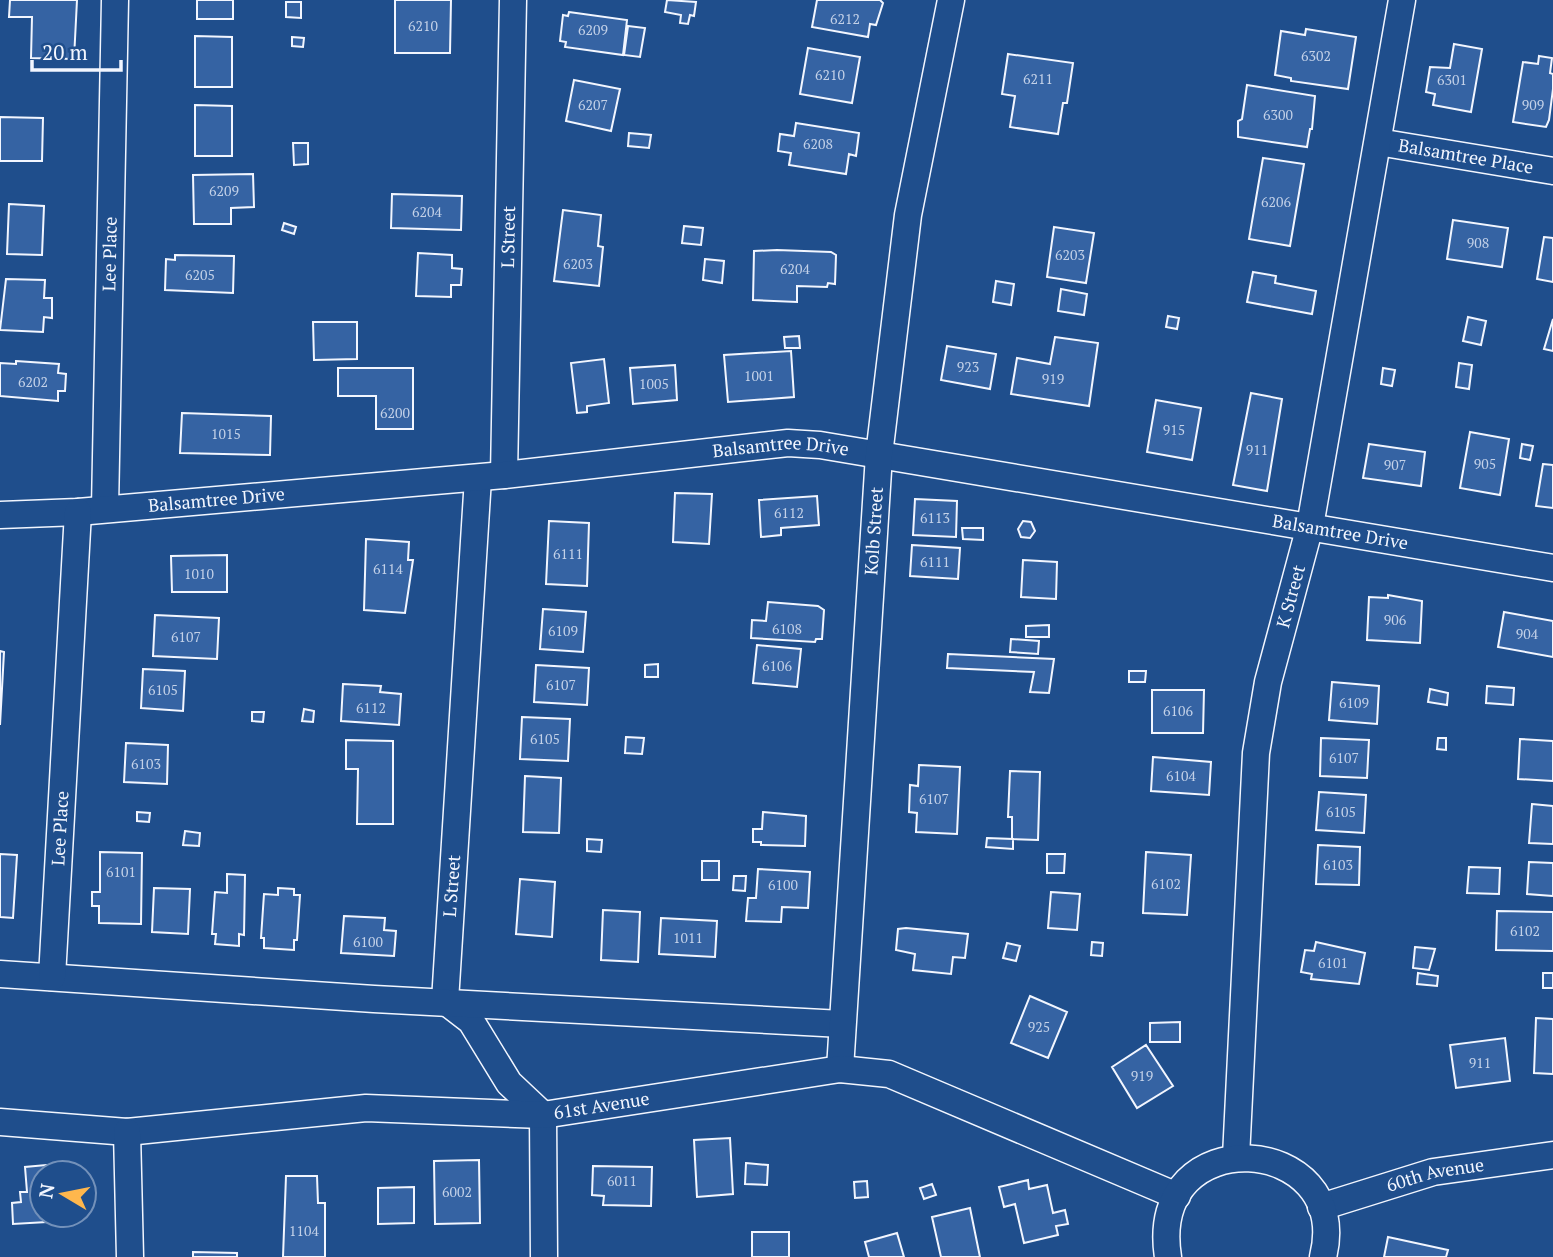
<svg xmlns="http://www.w3.org/2000/svg" width="1553" height="1257" viewBox="0 0 1553 1257" font-family="'PT Serif',serif">
<style>
.building{fill:#3563a3;stroke:#f2f6ff;stroke-width:2}
.lines{fill:none;stroke-linecap:round;stroke-linejoin:round}
.street-casing{stroke:#f2f6ff;stroke-width:29}
.street{stroke:#1f4e8c;stroke-width:26}
.labels{text-anchor:middle;stroke-width:5;stroke-linejoin:round;paint-order:stroke}
.number-label{font-size:14px;fill:#c3d1e8}
.street-label{font-size:18px;fill:#f2f6ff;stroke:#1f4e8c}
</style>
<rect width="100%" height="100%" fill="#1f4e8c"/>
<path class="building" d="M10,0H77L74,59L31,58L32,17H9Z
M197,0H233V19H197Z
M395,0H451L450,53H395Z
M667,0L696,2L694,16L690,15L688,24L680,23L681,15L665,12Z
M817,0H880L883,3L876,25L870,24L868,37L812,27Z
M286,2H301V18L286,17Z
M569,12L627,20L623,55L565,47L566,42L560,41L563,15L568,16Z
M628,26L645,28L640,57L624,55Z
M1306,29L1356,37L1348,89L1291,81V78L1275,75L1281,31L1305,35Z
M195,36L232,37V87H195Z
M292,37L304,38L303,47L292,46Z
M1454,44L1482,49L1471,112L1433,105L1435,94L1426,92L1430,67L1450,68Z
M808,48L860,57L852,103L800,94Z
M1008,54L1073,63L1067,103H1063L1058,134L1010,127L1015,96L1002,94Z
M1539,56L1552,58L1550,73L1553,74V89L1549,120L1546,127L1513,122L1523,62L1538,64Z
M574,80L620,89L611,131L566,121Z
M1247,85L1315,96L1312,129H1310L1307,147L1238,137V121L1242,119Z
M195,105L232,106V156H195Z
M0,117L43,118L42,161H0Z
M796,123L859,133L856,156L849,154L846,174L789,165L791,153L778,151L780,134L794,136Z
M629,133L651,135L649,148L628,146Z
M293,143H308V164L294,165Z
M1263,158L1304,164L1290,246L1249,239Z
M253,174L254,207L231,208V224H194L193,175Z
M392,194L462,196L461,230L391,228Z
M9,204L44,206L42,255L7,254Z
M563,210L601,215L598,246L603,247L599,286L554,281Z
M1453,220L1508,228L1502,267L1447,259Z
M284,223L296,227L294,234L282,230Z
M684,226L703,228L701,245L682,243Z
M1054,227L1094,233L1086,283L1047,277Z
M1544,237L1553,238V282L1537,279Z
M777,250L831,252L836,255L835,284L828,283L827,287L797,286V302L753,300L754,251Z
M418,253L452,255V268L462,269L461,285H451V297L416,296Z
M175,255L234,256L233,293L165,290L166,259L175,260Z
M705,259L724,261L722,283L703,280Z
M1253,272L1276,276L1275,283L1316,291L1312,314L1247,302Z
M6,279L45,280L44,298H52V318L44,317L43,332L0,330Z
M996,281L1014,284L1011,305L993,302Z
M1061,289L1087,294L1084,315L1058,311Z
M1168,316L1179,318L1177,329L1166,327Z
M1468,317L1486,321L1481,345L1463,341Z
M1553,319V351L1544,349Z
M313,322H357V359L314,360Z
M799,336L800,348H785L784,337Z
M1055,337L1098,343L1089,406L1011,394L1017,358L1050,364Z
M947,346L996,354L990,389L941,380Z
M791,351L794,397L728,402L724,355Z
M604,359L609,403L587,406V412L577,413L571,363Z
M16,361L59,364L58,373L66,374L65,391H58V401L0,396V363L16,364Z
M1459,363L1472,365L1469,389L1456,387Z
M675,365L677,400L633,404L630,368Z
M338,368H413V429H376V396H338Z
M1383,368L1395,370L1392,386L1381,384Z
M1251,393L1282,399L1267,491L1233,485Z
M1156,400L1201,408L1192,460L1147,452Z
M182,413L271,416L270,455L180,453Z
M1470,432L1509,439L1500,495L1460,488Z
M1369,444L1425,452L1421,486L1363,478Z
M1522,444L1533,446L1530,460L1520,458Z
M1543,464L1553,465V508L1536,506Z
M675,493L712,494L709,544L673,542Z
M817,496L819,525L781,528V535L761,537L759,500Z
M915,499L957,501L956,537L913,535Z
M549,521L589,523L587,586L546,584Z
M1023,521L1031,522L1035,531L1030,538L1021,537L1018,529Z
M962,528H983V540L963,539Z
M366,539L409,542L408,560H413L405,613L364,610Z
M912,545L960,548L958,579L910,576Z
M227,555V592H172L171,556Z
M1023,560L1057,562L1056,599L1021,597Z
M1388,595L1422,601L1420,643L1367,640L1369,597L1388,598Z
M768,602L818,606L824,610L822,639H816L815,642L751,638L752,620L766,621Z
M543,609L586,612L583,652L540,649Z
M1504,612L1553,621V657L1498,647Z
M155,615L219,618L217,659L153,656Z
M1049,625V637H1026V626Z
M1011,639L1039,641L1038,654L1010,652Z
M757,645L801,649L797,687L753,683Z
M0,651L4,652L0,725Z
M948,654L1054,659L1049,693L1030,692L1034,672L947,668Z
M658,664V677H645V665Z
M536,665L589,668L587,705L534,702Z
M143,669L185,671L183,711L141,708Z
M1129,671H1146L1145,682H1129Z
M1332,682L1379,686L1377,724L1329,720Z
M343,684L381,686L380,692L401,694L399,725L341,721Z
M1487,686L1514,688L1513,705L1486,703Z
M1430,689L1448,693L1447,705L1428,702Z
M1152,690H1204L1203,733H1152Z
M304,709L314,711L313,722L302,721Z
M252,712H264L263,722L252,721Z
M522,717L570,719L568,761L520,759Z
M626,737L644,738L642,754L625,753Z
M1321,738L1369,740L1367,778L1320,776Z
M1438,738H1446V750L1437,749Z
M1520,739L1553,741V781L1518,779Z
M346,740L393,741V824H357L358,769H346Z
M126,743L168,745L167,784L124,782Z
M1153,757L1211,762L1209,795L1151,791Z
M919,765L960,767L957,834L916,832L917,813L909,812L910,785L918,786Z
M1010,771L1040,772L1038,840L1012,839V817H1008Z
M525,776L561,778L559,833L523,832Z
M1319,792L1366,795L1364,833L1316,830Z
M1532,804L1553,806V844L1529,843Z
M137,812L150,813L149,822L137,821Z
M763,812L806,816L805,846L761,845V842H753V829H762Z
M185,831L200,833L199,846L183,845Z
M987,838L1013,839V849L986,847Z
M587,839L602,840L601,852L587,851Z
M1318,845L1360,847L1359,885L1316,884Z
M100,852L142,853L141,924L99,923V906H92V892H100Z
M1146,852L1191,855L1187,915L1143,913Z
M0,854L17,855L13,918L0,917Z
M1047,854H1065L1064,873H1047Z
M702,861H719V880H702Z
M1529,862L1553,863V896L1527,894Z
M1469,867L1500,868L1499,894L1467,893Z
M758,869L810,872L808,908L782,907L781,922L746,921L748,898H756Z
M227,874L245,875L244,935L239,934V946L215,944L216,934H212L215,892L227,893Z
M734,876H746L745,891L733,890Z
M520,879L555,882L552,937L516,934Z
M154,888L190,889L188,934L152,932Z
M278,888L294,889V895H300L297,940H294V950L264,948V938H261L264,894L278,895Z
M1051,892L1080,894L1077,930L1048,928Z
M603,910L640,912L638,962L601,960Z
M1497,911L1553,912V951L1496,950Z
M344,916L385,918L384,930L396,931L394,956L341,953Z
M661,918L717,921L715,957L659,954Z
M906,928L968,934L965,958L953,957L951,974L913,970L915,954L896,950L898,929Z
M1092,942L1103,943L1102,956L1091,955Z
M1316,942L1365,953L1359,984L1311,979L1312,974L1301,972L1305,950L1314,951Z
M1007,943L1020,946L1016,961L1003,958Z
M1415,947L1435,949L1429,970L1413,968Z
M1418,973L1438,976L1437,986L1417,984Z
M1543,973H1553V988H1543Z
M1030,996L1067,1012L1048,1058L1011,1043Z
M1536,1018L1553,1019V1074L1534,1073Z
M1180,1022V1042H1150V1023Z
M1505,1038L1510,1081L1456,1088L1450,1045Z
M1146,1045L1173,1086L1137,1108L1112,1067Z
M730,1138L733,1194L697,1197L694,1140Z
M479,1160L480,1223L435,1224L434,1161Z
M746,1163L768,1165L767,1185L745,1184Z
M46,1165L47,1170H70V1173H42V1215H64V1221L13,1224L12,1203L21,1202L20,1192H27L25,1167Z
M593,1166L652,1167L651,1206L603,1205L604,1196L592,1195Z
M286,1176H317L318,1203H325V1257H283Z
M1028,1180L1029,1189L1047,1185L1053,1213L1065,1210L1068,1224L1056,1226L1058,1235L1024,1243L1015,1204L1004,1207L999,1187Z
M867,1181L868,1197L855,1198L854,1182Z
M932,1184L936,1195L924,1199L920,1188Z
M414,1187V1223L378,1224V1188Z
M970,1208L980,1257H941L932,1217Z
M752,1232H789V1257H752Z
M897,1233L904,1257H869L865,1242Z
M1388,1237L1448,1250L1446,1257H1384Z
M193,1252L237,1253V1257H193Z"/>
<g class="lines">
<defs>
<g id="street">
<path id="s1" d="M1378,142L1553,171"/>
<path id="s2" d="M504,475L513,0"/>
<path d="M478,478L445,1001L471,1021L509,1083L543,1115L544,1257"/>
<path id="s3" d="M105,508L115,0"/>
<path id="s4" d="M0,515L78,512L504,475L788,443L820,445L1553,568"/>
<path d="M0,974L374,999L842,1024"/>
<path id="s5" d="M52,977L78,512"/>
<path id="s6" d="M840,1069L879,455L908,215L951,0"/>
<path id="s7" d="M0,1122L127,1132L366,1108L543,1115L840,1069L889,1074L1177,1196"/>
<path d="M127,1132L130,1257"/>
<path id="s8" d="M1236,1157L1256,753L1268,682L1310,526L1402,0"/>
<path id="s9" d="M1321,1207L1433,1172L1553,1155"/>
<path d="M1168,1257C1146,1118 1354,1133 1323,1257"/>
</g>
</defs>
<use href="#street" class="street-casing"/>
<use href="#street" class="street"/>
</g>
<g class="labels">
<g class="number-label">
<text x="845" y="24">6212</text>
<text x="423" y="31">6210</text>
<text x="593" y="35">6209</text>
<text x="1316" y="61">6302</text>
<text x="830" y="80">6210</text>
<text x="1038" y="84">6211</text>
<text x="1452" y="85">6301</text>
<text x="593" y="110">6207</text>
<text x="1533" y="110">909</text>
<text x="1278" y="120">6300</text>
<text x="818" y="149">6208</text>
<text x="224" y="196">6209</text>
<text x="1276" y="207">6206</text>
<text x="427" y="217">6204</text>
<text x="1478" y="248">908</text>
<text x="1070" y="260">6203</text>
<text x="578" y="269">6203</text>
<text x="795" y="274">6204</text>
<text x="200" y="280">6205</text>
<text x="968" y="372">923</text>
<text x="759" y="381">1001</text>
<text x="1053" y="384">919</text>
<text x="33" y="387">6202</text>
<text x="654" y="389">1005</text>
<text x="395" y="418">6200</text>
<text x="1174" y="435">915</text>
<text x="226" y="439">1015</text>
<text x="1257" y="455">911</text>
<text x="1485" y="469">905</text>
<text x="1395" y="470">907</text>
<text x="789" y="518">6112</text>
<text x="935" y="523">6113</text>
<text x="568" y="559">6111</text>
<text x="935" y="567">6111</text>
<text x="388" y="574">6114</text>
<text x="199" y="579">1010</text>
<text x="1395" y="625">906</text>
<text x="787" y="634">6108</text>
<text x="563" y="636">6109</text>
<text x="1527" y="639">904</text>
<text x="186" y="642">6107</text>
<text x="777" y="671">6106</text>
<text x="561" y="690">6107</text>
<text x="163" y="695">6105</text>
<text x="1354" y="708">6109</text>
<text x="371" y="713">6112</text>
<text x="1178" y="716">6106</text>
<text x="545" y="744">6105</text>
<text x="1344" y="763">6107</text>
<text x="146" y="769">6103</text>
<text x="1181" y="781">6104</text>
<text x="934" y="804">6107</text>
<text x="1341" y="817">6105</text>
<text x="1338" y="870">6103</text>
<text x="121" y="877">6101</text>
<text x="1166" y="889">6102</text>
<text x="783" y="890">6100</text>
<text x="1525" y="936">6102</text>
<text x="688" y="943">1011</text>
<text x="368" y="947">6100</text>
<text x="1333" y="968">6101</text>
<text x="1039" y="1032">925</text>
<text x="1480" y="1068">911</text>
<text x="1142" y="1081">919</text>
<text x="622" y="1186">6011</text>
<text x="457" y="1197">6002</text>
<text x="304" y="1236">1104</text>
</g>
<g class="street-label">
<text dy="6" stroke="none"><textPath href="#s1" startOffset="89">Balsamtree Place</textPath></text>
<text dy="6" stroke="none"><textPath href="#s2" startOffset="238">L Street</textPath></text>
<text dy="6" stroke="none"><textPath href="#s3" startOffset="254">Lee Place</textPath></text>
<text dy="6" stroke="none"><textPath href="#s4" startOffset="784">Balsamtree Drive</textPath></text>
<text dy="6" stroke="none"><textPath href="#s4" startOffset="217">Balsamtree Drive</textPath></text>
<text dy="6" stroke="none"><textPath href="#s4" startOffset="1351">Balsamtree Drive</textPath></text>
<text dy="6" stroke="none"><textPath href="#s6" startOffset="539">Kolb Street</textPath></text>
<text dy="6" stroke="none"><textPath href="#s8" startOffset="565">K Street</textPath></text>
<text dy="6" stroke="none"><textPath href="#s5" startOffset="149">Lee Place</textPath></text>
<text transform="translate(452 886) rotate(-86)" y="6">L Street</text>
<text dy="6" stroke="none"><textPath href="#s7" startOffset="604">61st Avenue</textPath></text>
<text dy="6" stroke="none"><textPath href="#s9" startOffset="119">60th Avenue</textPath></text>
</g>
</g>
<g transform="translate(63 1194) rotate(280)"><circle r="33" fill="#1f4e8c" stroke="#7391ba" stroke-width="2"/>
<path d="M0-5L12 26L0 18L-12 26Z" fill="#ffb74d"/>
<text y="-10" font-size="19" font-weight="bold" text-anchor="middle" fill="#f2f6ff">N</text>
</g>
<path d="M32 60v10h89v-10" fill="none" stroke="#f2f6ff" stroke-width="3.5"/>
<text x="42" y="60" font-size="21" fill="#f2f6ff" stroke="#1f4e8c" stroke-width="5" paint-order="stroke">20 m</text>
</svg>
